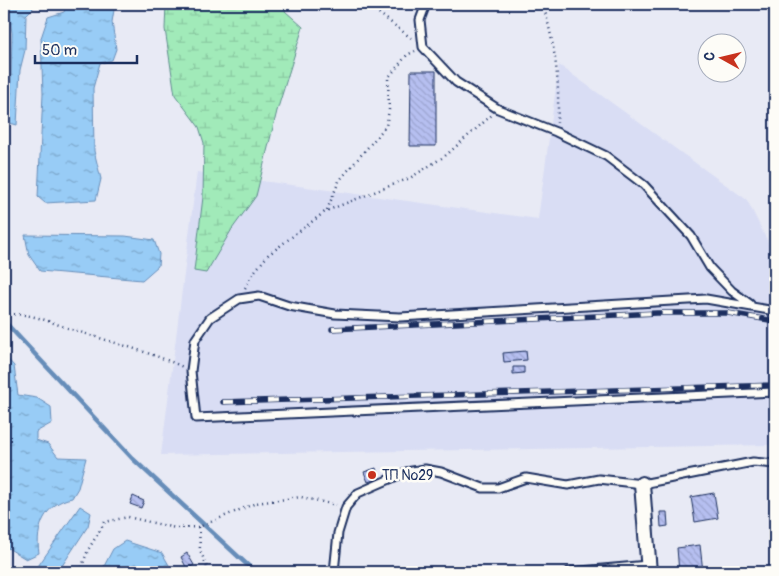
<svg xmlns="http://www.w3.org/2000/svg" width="779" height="576" viewBox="0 0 779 576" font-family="Pangolin,sans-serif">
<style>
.built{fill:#d9ddf4}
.wetland{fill:url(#wetland-marsh);stroke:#5e8c8c}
.water{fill:url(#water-ripples);stroke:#668db9}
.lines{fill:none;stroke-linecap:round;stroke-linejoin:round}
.stream{stroke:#668db9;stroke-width:4.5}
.building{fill:url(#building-back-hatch);stroke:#1b2f5e}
.lane-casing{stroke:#1b2f5e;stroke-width:11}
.street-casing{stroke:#1b2f5e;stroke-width:18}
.path{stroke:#1b2f5e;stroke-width:2.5;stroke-dasharray:1 4;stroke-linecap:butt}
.lane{stroke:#fdfcf7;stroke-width:7}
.street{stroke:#fdfcf7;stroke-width:14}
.rail-casing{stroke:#1b2f5e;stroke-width:5.5}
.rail{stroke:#fdfcf7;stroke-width:4;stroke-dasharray:11;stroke-linecap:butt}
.poi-dot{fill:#c8321e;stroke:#fdfcf7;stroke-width:2}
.labels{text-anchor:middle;stroke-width:5;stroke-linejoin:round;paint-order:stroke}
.poi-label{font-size:14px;fill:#1b2f5e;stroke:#fdfcf7;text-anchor:start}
</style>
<defs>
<pattern id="wetland-marsh" width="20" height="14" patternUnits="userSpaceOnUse" patternTransform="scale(1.25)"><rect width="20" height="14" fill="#a1eab9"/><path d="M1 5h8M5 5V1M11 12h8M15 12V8" fill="none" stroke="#8ac9a1"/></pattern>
<pattern id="water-ripples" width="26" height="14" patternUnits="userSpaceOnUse" patternTransform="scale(1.25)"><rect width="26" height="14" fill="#98ccf6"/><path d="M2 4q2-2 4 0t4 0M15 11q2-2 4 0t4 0" fill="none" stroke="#7ba6ca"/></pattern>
<pattern id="building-back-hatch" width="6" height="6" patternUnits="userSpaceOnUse" patternTransform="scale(1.25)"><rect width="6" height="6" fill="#b6bff0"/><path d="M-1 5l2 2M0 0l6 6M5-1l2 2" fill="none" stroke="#9ca4d0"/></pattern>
</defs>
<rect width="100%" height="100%" fill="#e8eaf5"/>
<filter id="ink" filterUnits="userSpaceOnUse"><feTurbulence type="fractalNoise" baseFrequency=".02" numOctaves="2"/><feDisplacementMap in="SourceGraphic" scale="10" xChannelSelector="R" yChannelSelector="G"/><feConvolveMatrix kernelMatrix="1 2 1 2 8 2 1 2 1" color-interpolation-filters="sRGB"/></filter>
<g filter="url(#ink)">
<path class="built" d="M559,65L747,200L775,256V445L161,455L197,172L538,219Z"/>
<path class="wetland" d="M166,4H287L285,11L303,27L277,111L256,196L232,229L206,273L194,271L203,197L204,143L199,127L175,95L165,29Z"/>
<path class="water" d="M4,4H37L26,15L25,50L20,70L17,125L10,123L12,33L9,10H4Z
M67,4H115L112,22L116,49L112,60L100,63L93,88L94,151L101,179L96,200L45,203L38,197L43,94L41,38L48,17L64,12Z
M25,235L125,236L154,240L159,254L158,266L142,280L40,271L29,255Z
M4,355L14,366L18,395L37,398L51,407L52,423L36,432V440L48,444L58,457L86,458L78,488L72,498C45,503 35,528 39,553L26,559L6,547L4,550Z
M80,506L91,513L88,526L58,572H34Z
M125,541L162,553L173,572H101L113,549Z"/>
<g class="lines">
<path class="stream" d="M4,321L132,458L255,572"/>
</g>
<path class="building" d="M411,71H436V146H410Z
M526,351L527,360L504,362L503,353Z
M513,367H524V373L513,374Z
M376,468L379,478L368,482L364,472Z
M714,493L718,518L695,522L691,497Z
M133,496L144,501L141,508L130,504Z
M660,512H667L668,526L661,527Z
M700,545L703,572H679L677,548Z
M187,553L194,565L187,569L181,557Z"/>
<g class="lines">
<defs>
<path id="lane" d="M426,4L420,20L423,47L456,82L498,109L556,132L606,156L644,185L691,236L710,268L732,291L750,304
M775,311L706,299L400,317L335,314L289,306L259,296L239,299L210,318L195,340L191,371L196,418L775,392
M334,572L338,533L346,507L358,493L406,472L425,469L441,472L483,488H498L526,478L568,485L599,479L642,484L753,462L775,464
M569,572L648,565"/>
<path id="street" d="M642,484L649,572"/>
</defs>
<use href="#lane" class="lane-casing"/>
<use href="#street" class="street-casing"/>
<path class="path" d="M367,4L411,38
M543,4C554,43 561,82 557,123
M327,210L339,181L386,126L389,110L388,78L407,55L415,51
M245,288L255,271L268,255L326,211L410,178L445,156L492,115
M4,315C29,311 51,323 74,330C110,342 148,351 183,367
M199,527L200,550L209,572
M80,572L88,550L105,522L128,517L175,528L199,527L256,503L301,497L336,505"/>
<use href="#lane" class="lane"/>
<use href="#street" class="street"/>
<defs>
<path id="rail" d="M332,329L657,313H728L775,321
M223,402L775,385"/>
</defs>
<use href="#rail" class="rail-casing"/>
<use href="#rail" class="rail"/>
</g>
</g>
<circle class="poi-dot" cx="372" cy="475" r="5"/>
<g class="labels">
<g class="poi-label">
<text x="382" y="480">ТП №29</text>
</g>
</g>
<rect width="779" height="576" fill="none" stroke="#fdfcf7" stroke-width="20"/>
<rect x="10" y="10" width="759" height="556" fill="none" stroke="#1b2f5e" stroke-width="2" filter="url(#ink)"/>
<g transform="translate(722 58) rotate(278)"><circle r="24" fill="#fdfcf7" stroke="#a3aaba"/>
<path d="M0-4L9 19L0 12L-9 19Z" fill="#c8321e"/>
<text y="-8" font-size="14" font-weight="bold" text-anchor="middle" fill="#1b2f5e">С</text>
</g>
<path d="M35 55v8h102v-8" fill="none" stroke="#1b2f5e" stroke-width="2.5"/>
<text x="42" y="55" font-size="15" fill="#1b2f5e" stroke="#fdfcf7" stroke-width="4" paint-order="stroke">50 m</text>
</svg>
